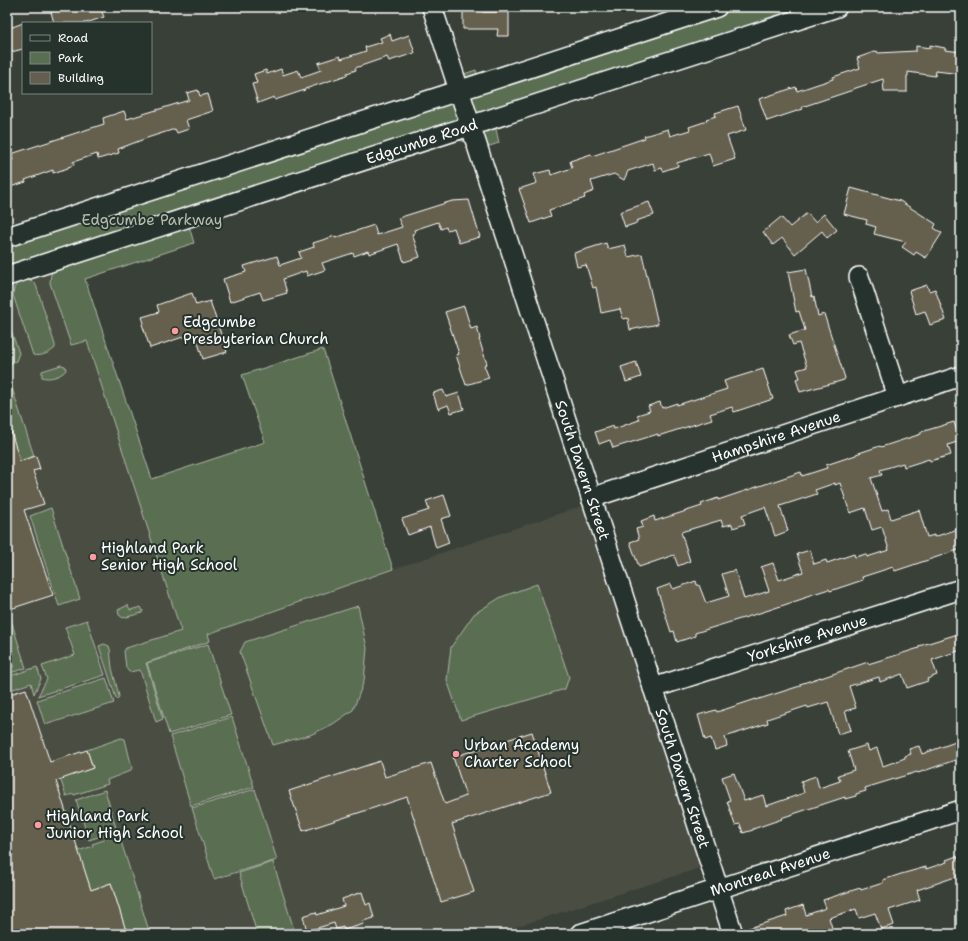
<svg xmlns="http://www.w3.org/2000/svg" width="968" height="941" viewBox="0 0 968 941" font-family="'Shantell Sans',sans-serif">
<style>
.built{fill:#4a4d42}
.green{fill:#5a6e51;stroke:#acb6a8}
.building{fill:#655e4e;stroke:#fff}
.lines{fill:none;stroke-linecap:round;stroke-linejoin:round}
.minor-casing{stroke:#fff;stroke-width:22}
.minor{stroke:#26332d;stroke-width:19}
.poi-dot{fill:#ff9aa2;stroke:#26332d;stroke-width:1.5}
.labels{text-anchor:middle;stroke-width:4;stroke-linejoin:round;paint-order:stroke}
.street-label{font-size:15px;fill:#fff;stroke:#26332d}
.park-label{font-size:15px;fill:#b5beb1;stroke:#26332d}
.poi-label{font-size:15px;fill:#fff;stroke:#26332d;text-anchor:start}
</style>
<rect width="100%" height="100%" fill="#394037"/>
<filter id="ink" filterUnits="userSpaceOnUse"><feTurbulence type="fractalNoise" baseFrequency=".025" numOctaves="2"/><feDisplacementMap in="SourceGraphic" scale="8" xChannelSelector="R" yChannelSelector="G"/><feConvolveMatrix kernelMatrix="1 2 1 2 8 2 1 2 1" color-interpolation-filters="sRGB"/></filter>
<g filter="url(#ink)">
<path class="built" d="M79,261L151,480L208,634L393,569L585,505L703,867L494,934H7V285Z"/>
<path class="green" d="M694,7H858L496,126V129L499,143L471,152L465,142L457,139L189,226L194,243L85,279L152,479L265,442L242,375L323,349L393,569L208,634L210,641L146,663L163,719L156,722L140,670L129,672L126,668L124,651L126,648L181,631L87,341L71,345L50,283L51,274L54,270L27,280L35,283L37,288L55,345V348C50,353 40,357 33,355L13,295L14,288L18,282L7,285V231L443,87L446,80L476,70L478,77Z
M7,319L19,353L16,361L7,365Z
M61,365L65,366L66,370C62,376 49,380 42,377V371Z
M7,379H9L34,456L20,461L7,436Z
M51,508L80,599L59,606L30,516Z
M537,584L569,677L565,689L461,720L447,680L451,647L474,614L501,597Z
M128,605L130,610L141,607L143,611L142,613L123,618L119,615L118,610Z
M358,606L367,648L364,681L353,710L333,724L310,735L273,745L240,652L245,642Z
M7,617H10L26,668L7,674V669L14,666L7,644Z
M87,620L105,675L38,696L47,679L42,666L75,655L65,627Z
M104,644L109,646L110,649L112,668L119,696L118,699L116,698L99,646Z
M208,644L231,715L169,734L147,663Z
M37,667L41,679L34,694L31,683L7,691V677Z
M106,678L114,703L45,725L37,700Z
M232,717L254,787L191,806L170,736Z
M121,738L125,739L132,768L130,771L107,780L108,784L74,795V794L66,796L60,778L93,768L87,750Z
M255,789L277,860L214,879L192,808Z
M105,790L117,831L89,840L76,800Z
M119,835L150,934H127L111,883L91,890L78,851L93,846L92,844Z
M273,862L295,933L303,931L304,934H257L239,873Z"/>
<path class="building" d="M65,7H100L104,17L86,23H54L51,12Z
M463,7H483V12H509V36H497L498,29H463Z
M23,23V49L7,53V29Z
M390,34L392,41L409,35L415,53L389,61L387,57L355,68L356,70L347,73V75L305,89V90L275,100L274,97L258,103L252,84L257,83L254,74L266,70L267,74L281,69L283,75L298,70L301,77L321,70L318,63L340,56L341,59L366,51L365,47L382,42L380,38Z
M930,45L945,48V50L961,52V74L936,71L935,76L908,72V76H907V92H884L883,79L853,89V90L802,107L803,109L767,121L759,99L796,87L797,91L833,79V77L860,68L857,58L877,51L878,53L916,51V46L930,48Z
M198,90L200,96L208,94L213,111L186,120L189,129L177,133L175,129L147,138L118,149L119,153L98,159L97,154L73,162L74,165L68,167V168L53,173V170L25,180L26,182L7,188V162L13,160L11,154L104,124L103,118L124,111L127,119L189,100L187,93Z
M738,106L746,130L727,136L735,159L713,166L709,153L677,163L678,166L663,171L662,168L655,170L653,163L628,171L624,180L614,174L591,181L594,191L584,195L585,198L549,210L551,216L531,223L519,189L537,183L534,174L550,170L551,175L572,168L570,161L591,154L592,156L645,138L644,136L668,129L670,136L690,130L689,127L707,121L706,119L716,116L715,113Z
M851,188L900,201L936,224L934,228L942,233L926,258L916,252L914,255L902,247L906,242L874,234L876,227L866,224L867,220L844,214Z
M469,200L480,237L459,243L454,228L447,230L446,227L441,229L438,222L414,230L415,233L412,234L420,257L404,262L398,244L369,254L368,251L354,256L353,253L322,263L325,270L307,276L306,271L283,279L287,293L263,300L260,292L230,302L223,279L246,272L244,266L277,256L280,265L301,258L299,252L314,247L313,243L335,236V238L374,225L377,235L402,227L398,218L452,201Z
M649,202L654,215L636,221L637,223L625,227L620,212Z
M807,213L815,222L824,214L837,230L827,238L822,231L795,254L782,238L773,245L763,232L781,217L790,227Z
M606,243L608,249L625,245L628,257L642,254L658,324L630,330L628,318L623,319L620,309L601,313L596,287L593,288L586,265L577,267L574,253Z
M806,269L812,297L814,296L818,316L824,314L845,378L844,380L834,383L800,392L796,379L800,378L797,370L807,367L799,343L793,345L789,335L805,330L799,311L796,312L788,272Z
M927,285L929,291L935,289L946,320L930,325L925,311L916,314L909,291Z
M192,293L196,305L210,301L227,352L203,359L195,333L150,348L142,324L144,323L142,317L159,312L157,305Z
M464,306L471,329L477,327L480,339H479L487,364L484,365L489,378L466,385L456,355L459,354L445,312Z
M636,362L641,377L626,382L621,367Z
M763,369L773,399L734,412L732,407L710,414L712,419L658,436V434L613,448L610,440L599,444L595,432L613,426L614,429L639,420L637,415L650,411L648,406L660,402L662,408L677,403V405L727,389L724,381Z
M443,390L446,397L459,393L464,409L451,413L448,405L438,409L433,393Z
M954,422L960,441L948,445L951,455L930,461L929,459L904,467L903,463L880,470L882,475L871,478L882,511L888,509L891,519L919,510L927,537L934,535V537L961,528V549L895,571L893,567L862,577L863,580L830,591L829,589L804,597L805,598L766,611L695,633V636L677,642L674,631L671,632L657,589L671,584L673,589L696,581L697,585H699L706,603L729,596L722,574L735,570L744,599L769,591L761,567L773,563L779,580L803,572L797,554L810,550L814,564L826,560L827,563L854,554L855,557L866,554L867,557L889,550L882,527L872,530L865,508L850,513L840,483L835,485V483L815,490L817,494L780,506L788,531L775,536L765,507L742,515L745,524L733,528L732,524L723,526L721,520L681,532L690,561L678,566L674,555L639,567L630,542L639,539L636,529L643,527L641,521L654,516L655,521L702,506L701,504L718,498V500L801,472L802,476L827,468L826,465L856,455V454L880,446L881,447L921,434V432Z
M7,428H10L20,461L36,456L40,469L33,471L44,504L24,510L53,595L7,610Z
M444,495L451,516L441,519L449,543L436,548L430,527L408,535L402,519L429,510L426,501Z
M961,633V650L932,660L937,675L927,679L928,681L907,688L902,674L880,682L879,677L849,686L856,708L845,711L851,730L838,734L828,702L808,708L807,706L767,719L768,723L725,737L727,746L715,750L711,738L705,740L698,715L716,710L717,712L756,699V700L800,686V684L821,677V678L868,662V664L897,655L919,648V646Z
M26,689L50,762L87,750L93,768L56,781L91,890L111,883L127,934H11L7,921V695Z
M532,732L551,792L452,824L474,892L441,902L407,797L303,831L289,791L380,761L385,777L431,763L445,804L466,796L453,757Z
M961,740V758L918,773L917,772L865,788L866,791L856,794V796L845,799V797L781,818L782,819L753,829V830L743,833L740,824L735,825L727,801L730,800L722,777L734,773L744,801L763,795L766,806L804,793L801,781L816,776L819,788L840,781L838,775L854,770L848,751L867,745L869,751L877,748L883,766L905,758V756L911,754L909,749L919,746L922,754Z
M957,856L958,859L961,858V875L917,890L920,900L889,910L894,925L881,929L875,913L859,918L856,909L829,918L834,934H813L811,928L792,934H744L743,930L787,916L786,911L803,905L806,915L826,908L823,900L860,888L861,890L883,883V880L901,874L926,867V869L947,862L946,860Z
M362,892L366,905L370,903L374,918L363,921L364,924L344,930L343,927L336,929L334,923L307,931L303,916L316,912L317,915L344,906L342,899Z"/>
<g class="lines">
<defs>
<g id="minor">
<path id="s1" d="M432,7L733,934"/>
<path d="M7,237L717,7"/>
<path id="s2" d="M7,276L837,7"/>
<path d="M859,277L898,397"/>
<path id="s3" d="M591,498L961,376"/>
<path id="s4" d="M653,688L961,589"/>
<path id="s5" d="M580,934L961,810"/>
</g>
</defs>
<use href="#minor" class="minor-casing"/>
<use href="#minor" class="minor"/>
</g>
</g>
<g class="poi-dot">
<circle cx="175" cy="331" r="4"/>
<circle cx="93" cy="557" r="4"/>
<circle cx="456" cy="754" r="4"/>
<circle cx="38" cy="825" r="4"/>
</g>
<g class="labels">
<g class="street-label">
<text dy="5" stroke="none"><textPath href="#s2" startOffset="436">Edgcumbe Road</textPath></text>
<text dy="5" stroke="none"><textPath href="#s3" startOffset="195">Hampshire Avenue</textPath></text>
<text dy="5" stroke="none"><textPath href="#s1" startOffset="487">South Davern Street</textPath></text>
<text dy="5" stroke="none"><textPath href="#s4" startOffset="162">Yorkshire Avenue</textPath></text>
<text dy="5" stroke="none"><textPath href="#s1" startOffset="811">South Davern Street</textPath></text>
<text dy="5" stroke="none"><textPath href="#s5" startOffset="200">Montreal Avenue</textPath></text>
</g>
<g class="park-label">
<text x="152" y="225">Edgcumbe Parkway</text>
</g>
<g class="poi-label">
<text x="183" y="327">Edgcumbe<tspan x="183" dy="17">Presbyterian Church</tspan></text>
<text x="101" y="553">Highland Park<tspan x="101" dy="17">Senior High School</tspan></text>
<text x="464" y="750">Urban Academy<tspan x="464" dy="17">Charter School</tspan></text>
<text x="46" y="821">Highland Park<tspan x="46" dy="17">Junior High School</tspan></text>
</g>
</g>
<rect width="968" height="941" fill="none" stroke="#26332d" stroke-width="24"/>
<rect x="12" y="12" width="944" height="917" fill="none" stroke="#fff" stroke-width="1.5" filter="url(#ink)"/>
<rect x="22" y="22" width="130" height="72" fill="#26332d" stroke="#7d8581"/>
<rect x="30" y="35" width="20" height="6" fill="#26332d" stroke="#7d8581"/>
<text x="58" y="42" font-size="12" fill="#ffffff">Road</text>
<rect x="30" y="52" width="20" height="12" fill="#5a6e51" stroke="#7d8581"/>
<text x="58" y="62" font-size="12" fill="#ffffff">Park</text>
<rect x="30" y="72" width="20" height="12" fill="#655e4e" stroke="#7d8581"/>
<text x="58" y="82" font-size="12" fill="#ffffff">Building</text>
</svg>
